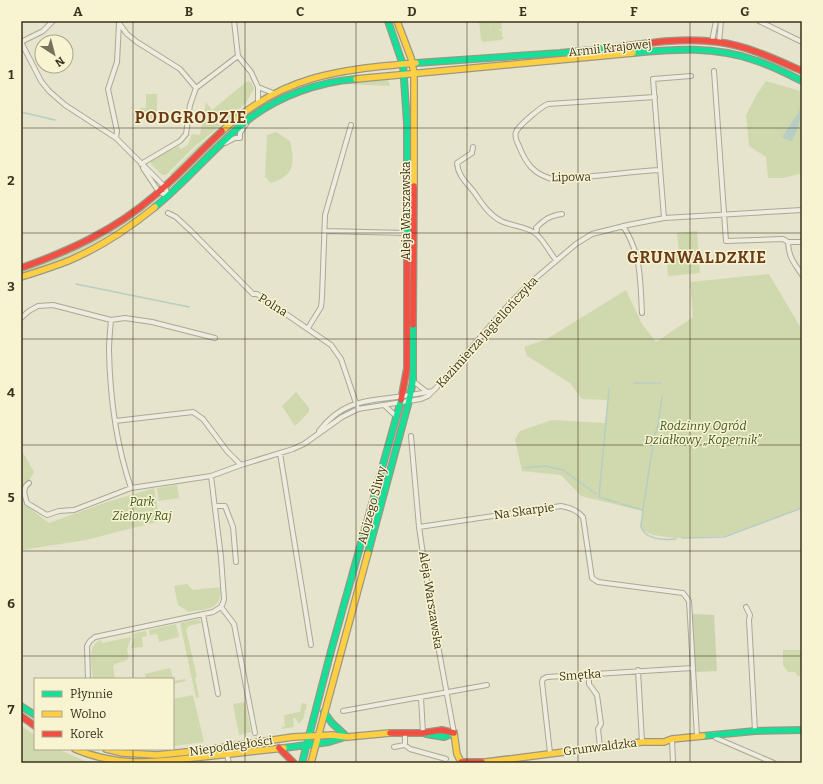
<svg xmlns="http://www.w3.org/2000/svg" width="823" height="784" viewBox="0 0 823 784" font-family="Bitter,serif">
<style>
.green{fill:#d0d9ad}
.cemetery{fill:#cbd3ad}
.water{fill:#b8cdc4}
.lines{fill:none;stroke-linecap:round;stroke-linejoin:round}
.stream{stroke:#b8cdc4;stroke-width:1.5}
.street-casing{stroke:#aba895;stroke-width:6}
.fast-casing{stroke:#9b9785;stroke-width:8}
.slow-casing{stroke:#9b9785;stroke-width:8}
.jam-casing{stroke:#9b9785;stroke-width:8}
.street{stroke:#eeecde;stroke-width:4}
.fast{stroke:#16e098;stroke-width:5.5}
.slow{stroke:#ffcf43;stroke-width:5.5}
.jam{stroke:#f24e42;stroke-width:5.5}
.grid{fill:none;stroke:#3b311d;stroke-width:1;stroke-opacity:0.55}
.labels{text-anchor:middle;stroke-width:3;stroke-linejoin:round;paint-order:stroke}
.street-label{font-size:12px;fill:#3b311d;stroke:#f8f4d2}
.park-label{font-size:12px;font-style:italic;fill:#405922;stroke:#f8f4d2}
.district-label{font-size:16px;font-weight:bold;letter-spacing:1px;fill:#6b3a19;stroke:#f8f4d2}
.neatline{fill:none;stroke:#3b311d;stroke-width:1.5}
.grid-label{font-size:13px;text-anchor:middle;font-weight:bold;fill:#3b311d}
</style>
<rect width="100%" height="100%" fill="#e6e4cc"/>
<path class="green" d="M479,21H490V29L491,21H501L502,29H499V31L502,30V37H505L501,40L483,42L481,40Z
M388,80L390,86L343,84Z
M250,81L254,88L246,103L213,132L196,145L166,175H162L151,164L150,161L151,160L178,146L181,149L188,145L192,134L200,135L206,102L212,110L246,82Z
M766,81L797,90L802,92V173L784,178H768L766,157L749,146L746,115L757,94Z
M146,94H157V119H139V108H146Z
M264,101L266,104L231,131L179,182L176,180C204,152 231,123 264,101Z
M223,126L172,176L170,174L198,146Z
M276,132L290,141C295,163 295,175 271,183L265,177L267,135Z
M158,197L150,205L132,220L83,251L48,265L21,275V271C71,254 118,232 158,197Z
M697,231L700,273L668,276L666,254L679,253L677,233Z
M769,274L802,330V508L724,536L675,538L653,535L644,531L640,526L642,511L581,496L561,475L522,471L515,439L520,431L552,420L605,423L608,400L582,399L570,383L527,356L524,347L547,339L626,290L642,324L656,342L693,317L690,282Z
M296,392L309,408V412L295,426L282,406Z
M21,449L34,472L22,493L28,507L49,523L107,502L154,488L160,521L86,540L21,550Z
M177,485L179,498L159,501L157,488Z
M187,584L193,590L220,587C222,611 208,608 189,612L178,605L174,586Z
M199,619L201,623L189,626L186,630L197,677H195L199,697L196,698L180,623Z
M176,624L179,637L159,642L157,634L150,635L149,630Z
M146,631L147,636L142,637L143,647L131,648L134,638L135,633Z
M131,637L127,650L129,658C125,663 117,661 113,666L115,679H93C92,667 86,645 101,640L102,643Z
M783,650H802V676H798L795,672H788L783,665Z
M170,668L174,681L185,679L186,681L173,684V679H146L145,674Z
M193,695L204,742L173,746V699Z
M245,702L251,732L239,735L233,704Z
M302,703L307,704L303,719L299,724L295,718H293L294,727L282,729V727L285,726L284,715L300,712Z
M21,726L35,735V749H58L89,763H21Z"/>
<path class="cemetery" d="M692,614L714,615L717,671L695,672Z"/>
<path class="water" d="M799,107C802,120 798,129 792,141H790L782,137L798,113Z"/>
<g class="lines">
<path class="stream" d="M21,112L55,120
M76,284L189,307
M634,383H661
M609,389L599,497L619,503
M524,468L545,466L563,470L596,494
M622,504L643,510L641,527C646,540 665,540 676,539
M643,510L654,438L658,425L662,396
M682,538L724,537L802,508"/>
<defs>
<path id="street" d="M234,21L238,56L251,72L258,87V102
M759,21L802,42
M119,23L127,34L137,42L180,69L196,88
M712,41L716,21
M21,42L41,81L49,91L65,105L116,138L165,187L168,196
M21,42L43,31L53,21
M719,42L721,21
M714,71L726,241L783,239L788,242H802
M258,87L273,93
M655,97L548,104C542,106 519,125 516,132C514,137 517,142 519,146C526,164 534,174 552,179C588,178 624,172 660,170
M116,138L117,131L108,89L117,62L119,23
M225,143L235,138H240V133L246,124
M473,147L472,153L457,163C458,176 467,183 474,192C481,202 488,214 501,221C511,226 525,226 535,233C544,240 549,252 556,260
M141,164L180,141L186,134L190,105L196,88L238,56
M143,168L159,192L168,196
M168,213L176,217L191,231L253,294H257L331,345L341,359L358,409
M664,218L653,79L691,76
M623,226C642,255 640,281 642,313
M325,231L406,233
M535,233L537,230L536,228C545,219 549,216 562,214
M788,242C789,258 793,261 802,275
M21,318L29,311L38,306L53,305L111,320L125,318L152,322L215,338
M111,320C110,331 109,341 109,351C110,397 116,444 131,488
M308,328L321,307L322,297L325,215L351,125
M413,381L427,392
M384,405L397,417
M115,421L193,412L203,419L227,451L241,465
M319,431C339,405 359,401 389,398C404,396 418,394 433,391
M411,436L419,527L430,602L454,733
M280,453L311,645
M211,476L221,557L224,599L223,603L221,607
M29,483C21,489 25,495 27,503L47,515L59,511L74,510L131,488L211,476L241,465L293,449L304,444L342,417L358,409L421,399L428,396L437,387L511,302L530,283L576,244L592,234L628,225L664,218L802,210
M215,506H225L233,527L236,562
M419,527L561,506C570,508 577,510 583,517L592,578L598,582L683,593L689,601L697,736
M221,607L234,624L255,733
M746,607L750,615L749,620L755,731
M203,614L218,694
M638,670L642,742
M589,674V684L597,695L601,724L598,729L600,747
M88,679L87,646L90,641L95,637L213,612L221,607
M421,698L423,733
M343,711L487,685
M714,734L716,738L774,763
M672,739L673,763
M405,745V733
M225,747L229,763
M394,747L405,745L410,749L446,759
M550,753L542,682L543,679L547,677L692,668"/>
<path id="fast" d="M388,21L403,65L407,123V247
M633,53C674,49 715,46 754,60C771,65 786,73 802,81
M416,63L560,53L612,48
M155,207C188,180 215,146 249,119C279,96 318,82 356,79
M368,553L409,401L413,381V325
M21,706L35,715
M324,712L332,723L347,737
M426,734L444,737L454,733
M703,736L755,731L802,730
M284,748L329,742L345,737
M302,763L331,651L401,400"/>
<path id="slow" d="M397,21L411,58L414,73V186
M356,79L633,53
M222,131C282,75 338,70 416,63
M21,277C37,272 53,267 68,261C99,248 128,229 155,207
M454,733L457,754L461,762
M75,749C120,768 155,762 202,757C229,754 257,751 284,748
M106,749L123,753L157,755L206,750L293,737L332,735L347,737L390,733
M311,763L368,553
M478,763L642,742H664L672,739L703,736"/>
<path id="jam" d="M612,48C647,43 683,37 718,42C748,46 775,59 802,71
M21,268C69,251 115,230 154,196C178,176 199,152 222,131
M413,325L414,186
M401,400L407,368V247
M21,716L35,726
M390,733H423L442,730L454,733
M279,748L294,763
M461,762H482"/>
</defs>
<use href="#street" class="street-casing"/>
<use href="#fast" class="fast-casing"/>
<use href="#slow" class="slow-casing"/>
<use href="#jam" class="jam-casing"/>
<use href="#street" class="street"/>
<use href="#fast" class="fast"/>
<use href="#slow" class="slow"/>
<use href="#jam" class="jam"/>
</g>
<path class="grid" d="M133,21V679M245,21V763M356,21V763M467,21V763M578,21V763M690,21V763M21,128H802M21,233H802M21,339H802M21,445H802M21,551H802M21,656H802M133,749V763"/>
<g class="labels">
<g class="street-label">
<text transform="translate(610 48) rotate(-6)" y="4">Armii Krajowej</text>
<text transform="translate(571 177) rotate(-1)" y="4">Lipowa</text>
<text transform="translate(406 211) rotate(-90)" y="4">Aleja Warszawska</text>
<text transform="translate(273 305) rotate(32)" y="4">Polna</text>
<text transform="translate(487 332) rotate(-48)" y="4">Kazimierza Jagiellończyka</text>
<text transform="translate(372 505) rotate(-75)" y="4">Alojzego Śliwy</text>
<text transform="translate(524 511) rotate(-8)" y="4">Na Skarpie</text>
<text transform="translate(431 600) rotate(81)" y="4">Aleja Warszawska</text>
<text transform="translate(580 675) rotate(-4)" y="4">Smętka</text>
<text transform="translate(231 746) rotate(-8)" y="4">Niepodległości</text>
<text transform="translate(600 747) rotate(-7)" y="4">Grunwaldzka</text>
</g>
<g class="park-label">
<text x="703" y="430">Rodzinny Ogród<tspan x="703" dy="14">Działkowy „Kopernik”</tspan></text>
<text x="142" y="506">Park<tspan x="142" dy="14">Zielony Raj</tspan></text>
</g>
<g class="district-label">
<text x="191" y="123">PODGRODZIE</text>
<text x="697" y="263">GRUNWALDZKIE</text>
</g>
</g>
<rect width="823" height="784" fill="none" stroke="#f8f4d2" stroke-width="44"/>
<rect x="34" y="678" width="140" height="72" fill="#f8f4d2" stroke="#aca68a"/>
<rect x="42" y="691" width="20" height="6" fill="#16e098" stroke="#aca68a"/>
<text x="70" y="698" font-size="12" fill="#3b311d">Płynnie</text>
<rect x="42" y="711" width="20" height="6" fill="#ffcf43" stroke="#aca68a"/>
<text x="70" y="718" font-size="12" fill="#3b311d">Wolno</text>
<rect x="42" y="731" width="20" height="6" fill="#f24e42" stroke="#aca68a"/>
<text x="70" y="738" font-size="12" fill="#3b311d">Korek</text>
<g transform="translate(54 54) rotate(144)"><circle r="19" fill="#f8f4d2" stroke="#aca68a"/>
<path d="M0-3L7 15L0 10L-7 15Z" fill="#77705a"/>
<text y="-6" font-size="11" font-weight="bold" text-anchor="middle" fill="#3b311d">N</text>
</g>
<rect x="22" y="22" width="779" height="740" class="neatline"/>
<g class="grid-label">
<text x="78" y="16">A</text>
<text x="189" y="16">B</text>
<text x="300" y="16">C</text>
<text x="412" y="16">D</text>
<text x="523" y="16">E</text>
<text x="634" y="16">F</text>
<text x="745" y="16">G</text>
<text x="11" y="79">1</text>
<text x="11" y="185">2</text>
<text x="11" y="291">3</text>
<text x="11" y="397">4</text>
<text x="11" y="502">5</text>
<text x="11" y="608">6</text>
<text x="11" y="714">7</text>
</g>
</svg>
